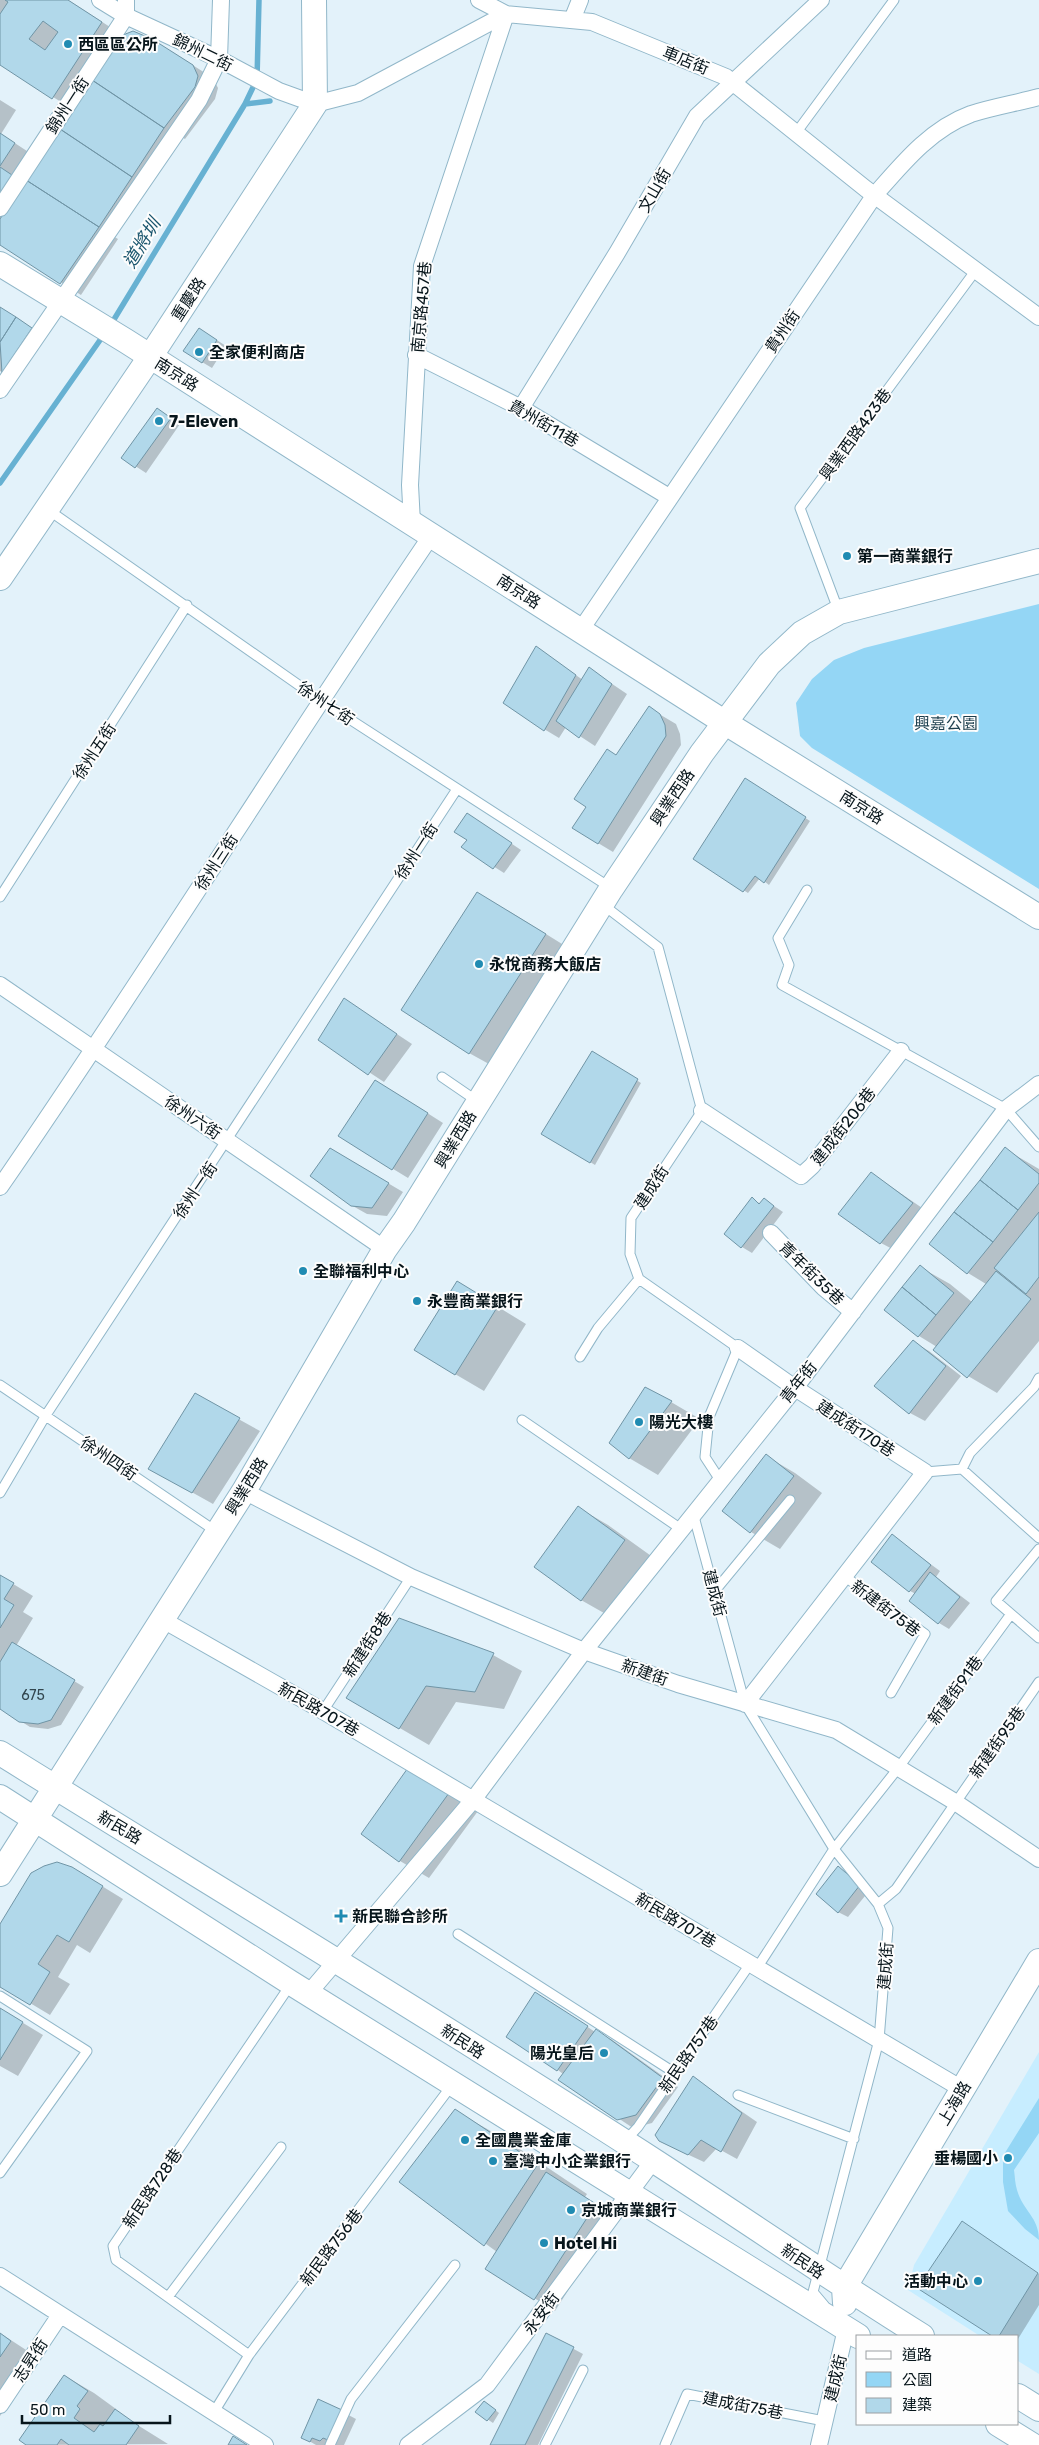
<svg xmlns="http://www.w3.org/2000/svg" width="1039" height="2445" viewBox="0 0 1039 2445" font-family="Rubik,'Noto Sans TC',sans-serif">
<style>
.built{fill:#c7edff}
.green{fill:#94d6f5}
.shadow{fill:#0003}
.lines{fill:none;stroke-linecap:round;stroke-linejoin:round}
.stream{stroke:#67b1d2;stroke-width:5.5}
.building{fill:#b1d8ea;stroke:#7095a6;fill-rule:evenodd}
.lane-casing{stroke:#91b7c9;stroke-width:11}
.street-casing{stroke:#91b7c9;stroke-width:18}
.secondary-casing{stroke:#91b7c9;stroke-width:26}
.lane{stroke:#fff;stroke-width:9}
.street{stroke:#fff;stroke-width:16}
.secondary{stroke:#fff;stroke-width:24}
.poi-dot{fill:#208bb2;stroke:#fdfdfd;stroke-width:2}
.labels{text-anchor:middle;stroke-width:4;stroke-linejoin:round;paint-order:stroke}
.number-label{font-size:14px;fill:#32464f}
.poi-label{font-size:16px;font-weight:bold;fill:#07151b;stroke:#fdfdfd;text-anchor:start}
.street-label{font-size:16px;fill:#07151b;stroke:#fdfdfd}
.park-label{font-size:16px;fill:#1d3f4e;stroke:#fdfdfd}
.water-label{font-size:18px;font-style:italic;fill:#1c576f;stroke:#fdfdfd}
</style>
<rect width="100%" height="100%" fill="#e3f2fa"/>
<path class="built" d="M1039,2052V2374L1018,2361V2336H980L908,2290L914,2265Z"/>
<path class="green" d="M1039,604V889L812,748L800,736L796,703L812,679L834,660L864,648Z
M1039,2098V2133L1014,2170C1015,2177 1015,2184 1017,2190C1023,2211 1039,2217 1039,2240L1025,2229L1008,2211L1003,2182V2156Z"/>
<path class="shadow" d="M0,0H68L124,36L172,52L213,78L218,88L215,99L185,139L180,136L113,236L118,239L81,295L0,243V100L16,110L1,134L30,153L74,110L0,64Z
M0,308L42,334L12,378L0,371Z
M209,335L226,346L212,368L202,362Z
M158,410L180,424L146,473L123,458Z
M536,648L583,680L590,669L627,694L595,746L566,727L559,738L544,729Z
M649,708L676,724L680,734L681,745L613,852L598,843L588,806Z
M750,782L810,821L769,885L760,878L748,893L694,858Z
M477,820L521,850L504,873L463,847Z
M507,910L575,952L498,1069L469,1053Z
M359,1009L412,1044L384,1082L320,1040Z
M592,1053L641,1083L595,1165L543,1133Z
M391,1090L443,1123L408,1178L339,1136Z
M330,1149L403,1192L387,1216L367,1214L351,1205Z
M1005,1149L1039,1169V1341L997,1393L968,1376L937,1347L919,1336L886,1309L920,1267L950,1284L972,1302L986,1284L968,1273L931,1244Z
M871,1173L928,1212L896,1251L881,1243Z
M752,1199L761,1204L765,1200L783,1212L752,1253L742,1247Z
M487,1300L526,1324L484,1391L455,1374Z
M913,1342L929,1351L961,1376L925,1421L910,1413Z
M195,1395L260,1431L213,1504L170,1480Z
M671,1402L700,1419L658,1475L629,1458Z
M766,1456L795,1473L822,1493L780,1549L751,1532Z
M579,1508L608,1525L654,1558L611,1617L581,1600Z
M892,1536L940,1571L936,1577L970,1603L949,1629L939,1623L916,1594L910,1591Z
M0,1576L33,1596L23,1612L33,1618L16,1646L84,1687L61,1725L48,1729L30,1727L0,1708Z
M493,1655L522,1671L504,1709L456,1702L429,1745L348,1698Z
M411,1767L478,1811L429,1878L400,1861L362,1834Z
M838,1868L869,1891L848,1917L838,1912Z
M92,1880L123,1899L90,1953L77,1945L58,1977L70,1984L50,2015L0,1985V1927Z
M551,2002L595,2032L611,2039L678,2087L652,2123L633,2128L618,2118L558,2070Z
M0,2009L43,2035L18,2076L0,2066Z
M693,2078L757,2122L737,2159L717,2148L704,2162L676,2149Z
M455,2111L505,2139L587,2194L585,2197L615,2217L555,2311L486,2268L497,2252L401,2182Z
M962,2223L1039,2274V2305L1018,2339V2336H995L919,2288Z
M0,2333L40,2359L0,2416Z
M546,2334L583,2354L538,2445H492Z
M65,2376L94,2393L116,2409L115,2411L168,2444L28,2445Z
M489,2405L499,2413L493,2423L477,2412Z
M341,2411L356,2419L344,2445H316L302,2437Z"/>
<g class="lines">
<path class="stream" d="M245,104L270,101
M110,326L245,104L257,79L259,0
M0,483L105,333"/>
</g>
<path class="building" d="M5,0H68L102,22L52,99L0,65V14L8,2ZM43,21L58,32L45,50L29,39Z
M133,31L152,39L193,65L198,76L195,87L164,128L92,80L118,37Z
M92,80L164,128L132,177L60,129Z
M60,129L132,177L99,227L26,180Z
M0,133L15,143L0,166Z
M0,167L12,175L0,194Z
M26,180L99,227L60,284L0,245V219Z
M0,307L16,317L0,342Z
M16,317L32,328L2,373L0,342Z
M199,328L217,340L202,363L183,351Z
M157,408L171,418L135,468L121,458Z
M536,646L576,675L544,731L503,703Z
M589,667L612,684L579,738L556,721Z
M649,706L660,714L665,725L666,736L598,844L572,828L586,807L574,799L607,749L616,755Z
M745,778L806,817L764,883L755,876L743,892L693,859Z
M467,813L512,843L493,869L461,847L467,840L454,832Z
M477,892L546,934L469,1054L401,1010Z
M344,998L397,1034L368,1075L318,1040Z
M592,1051L638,1079L590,1163L541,1134Z
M375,1080L428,1113L392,1170L338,1136Z
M1005,1147L1039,1174V1183L1018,1210L980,1180Z
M330,1148L389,1183L372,1208L351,1206L310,1176Z
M871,1172L913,1203L880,1244L838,1214Z
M980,1180L1018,1210L993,1242L954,1212Z
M752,1197L759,1204L764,1198L774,1206L741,1248L724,1234Z
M954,1212L993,1242L967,1274L929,1244Z
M1039,1212V1277L1026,1294L994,1268Z
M920,1265L954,1293L936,1315L902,1287Z
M996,1271L1031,1299L967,1378L933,1350Z
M457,1281L498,1306L455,1375L414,1350Z
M902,1287L936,1315L918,1337L884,1310Z
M913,1340L946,1366L909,1414L874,1386Z
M645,1387L672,1401L629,1459L609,1443Z
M195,1393L240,1418L192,1493L148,1469Z
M766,1454L794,1476L750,1533L722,1511Z
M578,1506L625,1540L581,1601L534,1567Z
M892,1534L931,1565L909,1592L871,1562Z
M930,1572L960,1597L938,1624L909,1601Z
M0,1575L14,1583L4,1599L14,1605L0,1628Z
M399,1618L494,1653L475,1692L426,1686L399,1729L346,1698Z
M12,1642L75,1680L51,1720L38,1724L19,1722L0,1709V1662Z
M410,1765L449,1793L399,1862L361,1834Z
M57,1862L72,1867L103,1886L69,1942L57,1935L38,1964L50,1972L30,2005L0,1987V1924L31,1873L44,1866Z
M838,1866L860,1885L838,1913L816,1894Z
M535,1992L588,2026L557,2071L506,2037Z
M0,2008L23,2022L0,2060Z
M596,2029L663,2078L636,2115L617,2120L558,2080Z
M693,2076L742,2113L721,2152L701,2140L688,2155L659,2141L655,2135Z
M455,2109L538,2164L484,2246L399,2182Z
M546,2172L596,2204L534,2300L485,2269Z
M962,2221L1038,2273L999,2336H992L917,2288Z
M0,2333L11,2341L0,2357Z
M546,2333L574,2347L525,2445H490Z
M64,2375L88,2391L77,2406L80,2409L74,2418L94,2432L100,2424L103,2426L115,2409L139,2426L126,2445H69L61,2439L57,2445H26L19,2440Z
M318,2399L342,2410L328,2440L323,2438L320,2441L312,2438L310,2442L301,2438Z
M484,2401L496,2410L487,2421L475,2412Z
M233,2436L247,2445H228Z"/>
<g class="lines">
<defs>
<path id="lane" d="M796,133L894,0
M47,509L320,700L611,888
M839,612L800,508L976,270
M807,890L778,938L789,965L782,985L1006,1109L1039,1147
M0,897L187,605
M602,904L658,947L702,1111L631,1218L630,1254L639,1279L738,1348L709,1417L705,1457L720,1480
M442,1077L477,1101
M580,1357L598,1328L639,1279
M0,1385L217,1532
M522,1420L681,1529
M962,1469L970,1453L1034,1387L1039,1378
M925,1472L962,1469L1039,1538
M0,1493L46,1415L457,789
M693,1513L745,1704L834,1849L878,1904L888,1928L879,2040L813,2292L824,2305
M1039,1549L996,1601L1039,1638
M844,1576L925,1634L891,1693
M714,1592L790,1500
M323,1711L411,1577
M878,1904L896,1889L1039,1682
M458,1934L675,2073
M757,1968L834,1849L899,1767L1011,1614
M0,1996L87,2051L0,2173
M738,2095L854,2139
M625,2141L638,2127L750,1964
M168,2297L281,2147
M249,2355L116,2260L113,2246L291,1984
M214,2412L249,2355L452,2085
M330,2445L351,2399L455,2265
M545,2445L583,2370
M665,2445L687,2394L824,2421"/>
<path id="street" d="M100,0L126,16L219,59L279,91L315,104L358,93L506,14L592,22L726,77L866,189L1039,317
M572,20L580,0
M0,208L126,16V0
M416,355L521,408L669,497
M0,390L199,100L219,59L221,0
M521,408L617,253L697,116L821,0
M412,523L410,485L422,266L506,14L479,0
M580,631L874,196C902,164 930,129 971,114C993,107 1017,103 1039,97
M0,985L385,1249
M702,1111L801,1176L812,1166L901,1051
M0,1187C148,973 285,751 431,536
M771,1233L823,1287L853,1312
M738,1348L795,1388L925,1472L745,1704
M244,1491L411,1577L584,1651L678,1684L836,1730L955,1802L1039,1859
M163,1620L323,1711L962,2089
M308,1994L473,1800L584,1651L795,1388L1006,1109L1039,1084
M0,2276L265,2445
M0,2405L60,2315
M408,2445L487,2385L653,2161
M819,2445L846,2329"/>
<path id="secondary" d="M0,264L126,341L724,722L1039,917
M0,578L150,357L315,104L314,0
M0,1753C219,1889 439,2022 656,2162C745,2220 832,2280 922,2336
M0,1797L291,1983L858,2336
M0,1874L244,1491L385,1249L404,1222L611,889L702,753L769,664L802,633L839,612L1039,561
M845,2303L844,2288L1039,1961
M1018,2396L1039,2409
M998,2424L1032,2445"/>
</defs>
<use href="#lane" class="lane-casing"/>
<use href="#street" class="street-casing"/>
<use href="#secondary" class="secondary-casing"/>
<use href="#lane" class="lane"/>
<use href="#street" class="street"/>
<use href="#secondary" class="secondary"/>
</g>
<g class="poi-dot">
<circle cx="68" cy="44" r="5"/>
<circle cx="199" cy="352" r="5"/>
<circle cx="159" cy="421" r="5"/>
<circle cx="847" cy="556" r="5"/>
<circle cx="479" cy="964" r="5"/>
<circle cx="303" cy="1271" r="5"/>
<circle cx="417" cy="1301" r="5"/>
<circle cx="639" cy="1422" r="5"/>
<path d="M338.5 1908.5h5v5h5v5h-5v5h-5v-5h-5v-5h5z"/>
<circle cx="604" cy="2053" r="5"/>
<circle cx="465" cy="2140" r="5"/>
<circle cx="1008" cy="2158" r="5"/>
<circle cx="493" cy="2161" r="5"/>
<circle cx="571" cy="2210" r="5"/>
<circle cx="544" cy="2243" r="5"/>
<circle cx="978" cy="2281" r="5"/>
</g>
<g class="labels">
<g class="number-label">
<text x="33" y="1700">675</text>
</g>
<g class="poi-label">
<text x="78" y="50">西區區公所</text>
<text x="209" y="358">全家便利商店</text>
<text x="169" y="427">7-Eleven</text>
<text x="857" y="562">第一商業銀行</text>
<text x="489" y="970">永悅商務大飯店</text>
<text x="313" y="1277">全聯福利中心</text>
<text x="427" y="1307">永豐商業銀行</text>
<text x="649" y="1428">陽光大樓</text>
<text x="352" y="1922">新民聯合診所</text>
<text x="594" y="2059" text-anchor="end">陽光皇后</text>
<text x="475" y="2146">全國農業金庫</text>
<text x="998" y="2164" text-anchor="end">垂楊國小</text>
<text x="503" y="2167">臺灣中小企業銀行</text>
<text x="581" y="2216">京城商業銀行</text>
<text x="554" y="2249">Hotel Hi</text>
<text x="968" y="2287" text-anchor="end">活動中心</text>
</g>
<g class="street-label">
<text transform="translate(203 52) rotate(26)" y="6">錦州二街</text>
<text transform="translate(686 60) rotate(22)" y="6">車店街</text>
<text transform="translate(67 105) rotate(-57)" y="6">錦州一街</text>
<text transform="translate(654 190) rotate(-60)" y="6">文山街</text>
<text transform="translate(188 299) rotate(-57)" y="6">重慶路</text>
<text transform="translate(421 307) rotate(-85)" y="6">南京路457巷</text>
<text transform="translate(782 331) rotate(-56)" y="6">貴州街</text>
<text transform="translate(177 374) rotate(32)" y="6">南京路</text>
<text transform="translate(544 423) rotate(30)" y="6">貴州街11巷</text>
<text transform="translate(855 434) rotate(-54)" y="6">興業西路423巷</text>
<text transform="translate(519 591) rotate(33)" y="6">南京路</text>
<text transform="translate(326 703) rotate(34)" y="6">徐州七街</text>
<text transform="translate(94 751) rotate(-57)" y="6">徐州五街</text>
<text transform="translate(672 797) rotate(-56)" y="6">興業西路</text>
<text transform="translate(862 807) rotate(32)" y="6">南京路</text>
<text transform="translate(416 851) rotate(-57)" y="6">徐州一街</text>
<text transform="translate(216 862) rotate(-57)" y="6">徐州三街</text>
<text transform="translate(193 1117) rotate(34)" y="6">徐州六街</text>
<text transform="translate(843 1126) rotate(-52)" y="6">建成街206巷</text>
<text transform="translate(455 1139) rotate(-59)" y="6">興業西路</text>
<text transform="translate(651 1187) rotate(-57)" y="6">建成街</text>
<text transform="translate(195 1190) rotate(-56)" y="6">徐州一街</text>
<text transform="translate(812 1273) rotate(44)" y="6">青年街35巷</text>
<text transform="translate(798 1382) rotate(-52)" y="6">青年街</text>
<text transform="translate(856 1428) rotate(33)" y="6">建成街170巷</text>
<text transform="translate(109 1458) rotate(34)" y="6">徐州四街</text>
<text transform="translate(246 1486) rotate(-58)" y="6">興業西路</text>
<text transform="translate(715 1593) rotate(75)" y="6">建成街</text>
<text transform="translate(886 1608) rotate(37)" y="6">新建街75巷</text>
<text transform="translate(367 1644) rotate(-57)" y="6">新建街8巷</text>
<text transform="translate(645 1672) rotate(19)" y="6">新建街</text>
<text transform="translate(955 1690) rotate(-54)" y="6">新建街91巷</text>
<text transform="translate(319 1709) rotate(30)" y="6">新民路707巷</text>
<text transform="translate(997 1742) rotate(-55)" y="6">新建街95巷</text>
<text transform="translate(120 1827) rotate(31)" y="6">新民路</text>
<text transform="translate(676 1920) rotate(31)" y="6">新民路707巷</text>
<text transform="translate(885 1966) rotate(-86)" y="6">建成街</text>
<text transform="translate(463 2041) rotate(33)" y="6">新民路</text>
<text transform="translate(688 2054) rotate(-55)" y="6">新民路757巷</text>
<text transform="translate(954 2103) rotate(-59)" y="6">上海路</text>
<text transform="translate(152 2188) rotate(-56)" y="6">新民路728巷</text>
<text transform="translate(331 2247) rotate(-53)" y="6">新民路756巷</text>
<text transform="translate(803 2261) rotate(34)" y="6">新民路</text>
<text transform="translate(541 2313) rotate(-53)" y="6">永安街</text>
<text transform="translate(30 2360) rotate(-57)" y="6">志昇街</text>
<text transform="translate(835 2378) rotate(-77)" y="6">建成街</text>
<text transform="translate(743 2405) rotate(11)" y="6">建成街75巷</text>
</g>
<g class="park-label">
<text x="946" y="729">興嘉公園</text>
</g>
<g class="water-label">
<text transform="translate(142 243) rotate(-59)" y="6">道將圳</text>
</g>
</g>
<rect x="856" y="2335" width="162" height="90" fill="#fdfdfd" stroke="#9ba0a3"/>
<rect x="866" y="2351" width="25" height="8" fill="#ffffff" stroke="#9ba0a3"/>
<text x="902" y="2360" font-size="15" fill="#07151b">道路</text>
<rect x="866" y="2372" width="25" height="15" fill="#94d6f5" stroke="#9ba0a3"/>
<text x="902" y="2385" font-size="15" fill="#07151b">公園</text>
<rect x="866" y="2398" width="25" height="15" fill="#b1d8ea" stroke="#9ba0a3"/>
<text x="902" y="2410" font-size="15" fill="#07151b">建築</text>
<path d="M22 2415v8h148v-8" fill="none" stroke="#07151b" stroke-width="2.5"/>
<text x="30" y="2415" font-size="15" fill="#07151b" stroke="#fdfdfd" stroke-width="4" paint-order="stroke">50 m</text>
</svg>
